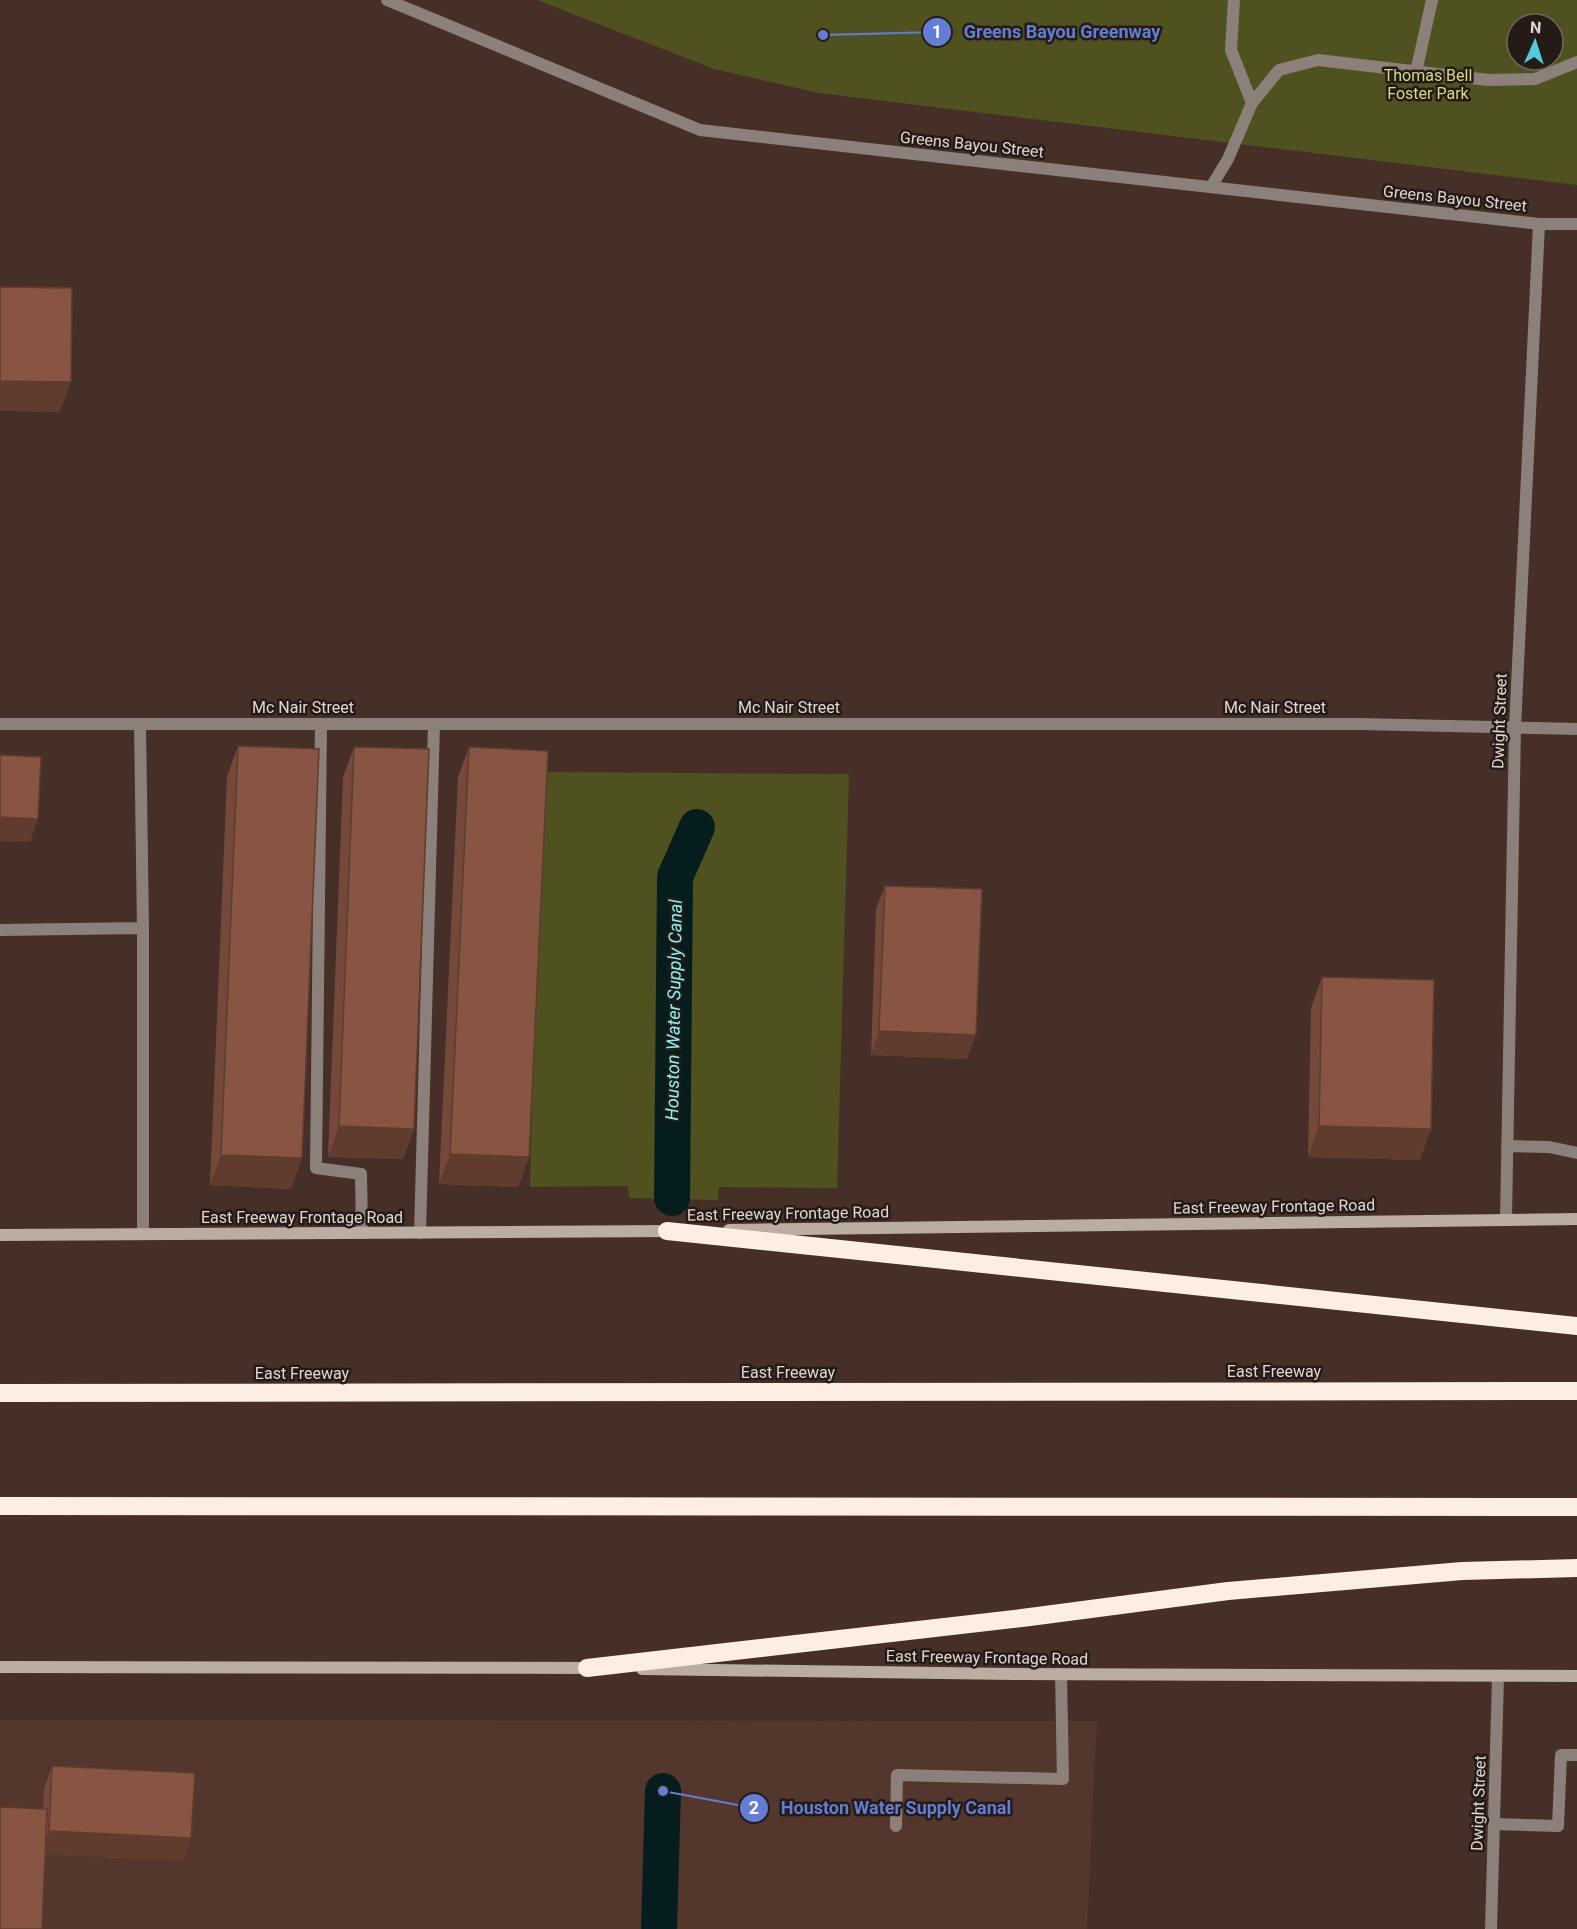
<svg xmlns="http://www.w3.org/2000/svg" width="1577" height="1929" viewBox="0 0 1577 1929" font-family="Roboto,sans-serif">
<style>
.built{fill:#53372c}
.green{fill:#4f521e;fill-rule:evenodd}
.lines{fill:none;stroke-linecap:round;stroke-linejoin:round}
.canal{stroke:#061d1d;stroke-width:36}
.lane{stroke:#8b817a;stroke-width:12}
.street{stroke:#8b817a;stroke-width:12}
.secondary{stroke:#bbada1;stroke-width:12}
.highway{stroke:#fceee3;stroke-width:18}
.wall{fill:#754939}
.shaded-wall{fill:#5f3c2e}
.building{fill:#885542;stroke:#5f3c2e;stroke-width:1.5}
.labels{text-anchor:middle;stroke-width:5;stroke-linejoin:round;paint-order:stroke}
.park-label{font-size:16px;fill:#d4da89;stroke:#241a16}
.street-label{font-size:16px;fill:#e3d5d0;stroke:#241a16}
.water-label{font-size:18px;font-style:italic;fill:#83f4f4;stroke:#241a16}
.leader{fill:none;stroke:#627dd5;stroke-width:2}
.callout-dot{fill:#627dd5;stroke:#241a16;stroke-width:2}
.mark-label{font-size:18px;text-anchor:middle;font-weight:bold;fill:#fff}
.callout-label{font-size:18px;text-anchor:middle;font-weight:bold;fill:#627dd5;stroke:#241a16;stroke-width:5;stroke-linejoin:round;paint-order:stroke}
</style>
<rect width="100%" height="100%" fill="#452f27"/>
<path class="built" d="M0,1720L1097,1721L1087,1929H0Z"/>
<path class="green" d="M537,0H1577V185L819,93L714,69ZM1517,24H1553V60H1517Z
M540,772L849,774L837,1188L719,1187L718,1200L629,1198L628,1186L530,1187Z"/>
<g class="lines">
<path class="canal" d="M672,1198L675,877L697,827
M659,1929L663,1791"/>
<path class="lane" d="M1234,0L1231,50L1252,103
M1416,72L1432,0
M1211,187L1228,159L1252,103L1279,70L1318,60L1489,80L1535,79L1577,62
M321,724L316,1168L361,1174L362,1233
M0,930L143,928L140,724
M1507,1146L1549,1147L1577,1153
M420,1233L434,724
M143,1234V928
M1494,1824L1558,1826L1561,1755H1577
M896,1826L897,1775L1063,1779L1061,1674"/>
<path class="street" d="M387,0L700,130L1539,224H1577
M0,724H1360L1577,729
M1506,1219L1515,728L1539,224
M1491,1929L1498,1677"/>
<path class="secondary" d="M729,1230L1577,1219
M0,1235L673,1231
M0,1667L595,1668
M642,1669L1013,1674L1577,1676"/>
<path class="highway" d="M667,1231L1577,1326
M0,1393L1577,1391
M0,1506L1577,1507
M587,1668L1022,1618L1228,1591L1462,1571L1577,1568"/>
</g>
<path class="wall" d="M238,746L291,1189L210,1185L227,777Z
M354,747L414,1129L403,1159L328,1157L343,777Z
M469,747L529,1157L518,1187L439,1184L458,777Z
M885,886L967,1059L871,1055L876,909Z
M1322,977L1420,1160L1308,1157L1311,1008Z
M52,1766L191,1838L183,1861L45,1854L43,1808L44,1789Z"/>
<path class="shaded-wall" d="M0,381L71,382L60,412L0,411Z
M0,817L38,819L30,842L0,841Z
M879,1031L976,1035L967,1059L871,1055Z
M339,1126L414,1129L403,1159L328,1157Z
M1319,1126L1431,1129L1420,1160L1308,1157Z
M450,1154L529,1157L518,1187L439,1184Z
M221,1155L302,1158L291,1189L210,1185Z
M49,1831L191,1838L183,1861L40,1854Z"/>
<path class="building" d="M0,287L72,288L71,382L0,381Z
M238,746L319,749L302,1158L221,1155Z
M354,747L429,749L414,1129L339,1126Z
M469,747L548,751L529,1157L450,1154Z
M0,755L41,757L38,819L0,817Z
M885,886L982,889L976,1035L879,1031Z
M1322,977L1434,980L1431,1129L1319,1126Z
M52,1766L195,1773L191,1838L49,1831Z
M0,1807L47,1809L42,1929H0Z"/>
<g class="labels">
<g class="park-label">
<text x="1428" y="81">Thomas Bell<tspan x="1428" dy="18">Foster Park</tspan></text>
</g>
<g class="street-label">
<text transform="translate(972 144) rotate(6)" y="6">Greens Bayou Street</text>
<text transform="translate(1455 198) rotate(6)" y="6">Greens Bayou Street</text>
<text x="303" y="713">Mc Nair Street</text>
<text x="789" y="713">Mc Nair Street</text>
<text x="1275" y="713">Mc Nair Street</text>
<text transform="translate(1499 721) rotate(-88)" y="6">Dwight Street</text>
<text transform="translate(1274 1206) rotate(-1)" y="6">East Freeway Frontage Road</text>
<text transform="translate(788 1213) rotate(-1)" y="6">East Freeway Frontage Road</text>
<text x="302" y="1223">East Freeway Frontage Road</text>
<text x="1274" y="1377">East Freeway</text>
<text x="788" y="1378">East Freeway</text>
<text x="302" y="1379">East Freeway</text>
<text transform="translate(987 1657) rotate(1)" y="6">East Freeway Frontage Road</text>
<text transform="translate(1478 1803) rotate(-88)" y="6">Dwight Street</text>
</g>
<g class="water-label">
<text transform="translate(674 1010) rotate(-89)" y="6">Houston Water Supply Canal</text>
</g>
</g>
<path class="leader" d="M823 35L937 32M663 1791L754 1808"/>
<g class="callout-dot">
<circle cx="823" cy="35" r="6"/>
<circle cx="663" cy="1791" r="6"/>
<circle cx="937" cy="32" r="15"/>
<circle cx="754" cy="1808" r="15"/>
</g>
<g class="mark-label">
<text x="937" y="38">1</text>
<text x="754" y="1814">2</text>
</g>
<g class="callout-label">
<text x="1062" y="38">Greens Bayou Greenway</text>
<text x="896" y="1814">Houston Water Supply Canal</text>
</g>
<g transform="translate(1535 42) rotate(3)"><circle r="28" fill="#241a16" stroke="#706560" stroke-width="1.5"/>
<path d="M0-4.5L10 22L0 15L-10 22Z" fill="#53cbda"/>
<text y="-9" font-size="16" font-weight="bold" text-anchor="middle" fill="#e3d5d0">N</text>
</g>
</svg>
